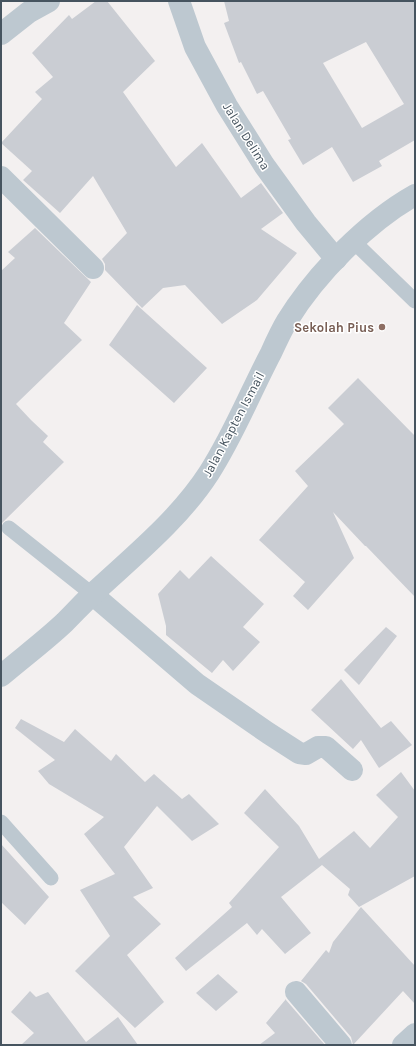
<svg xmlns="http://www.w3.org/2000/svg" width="416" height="1046" viewBox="0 0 416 1046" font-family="Karla,sans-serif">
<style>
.building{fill:#cacdd3;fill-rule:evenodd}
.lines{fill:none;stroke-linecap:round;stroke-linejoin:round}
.service{stroke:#bdc8d0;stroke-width:15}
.minor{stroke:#bdc8d0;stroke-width:22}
.tertiary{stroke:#bdc8d0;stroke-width:22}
.education-dot{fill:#8d6e63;stroke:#fff;stroke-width:1.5}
.labels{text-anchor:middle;stroke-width:3;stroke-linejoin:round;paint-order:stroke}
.street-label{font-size:13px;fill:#46545f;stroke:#fff}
.education-label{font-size:13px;font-weight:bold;fill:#785e54;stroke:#fff;text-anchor:end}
</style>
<rect width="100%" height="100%" fill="#f3f0f0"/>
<path class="building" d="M96,1H107L155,61L123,92L176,167L202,143L241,198L261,183L283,213L261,229L297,253L257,300L222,324L185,285L163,288L142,308L105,270V264L102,259L127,233L93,176L60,213L23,180L32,171L1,143L42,99L35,92L53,77L32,53L69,15L72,19Z
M224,1H415V140L379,161L382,166L353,182L332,147L303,165L288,140L291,139L263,91L257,94L241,62L239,63L224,23L229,21ZM366,42L404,104L362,128L323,63Z
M35,228L91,282L64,323L82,340L16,404L31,420L48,436L43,442L64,462L1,524V271L15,258L8,252Z
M137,305L207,368L174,403L109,345Z
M358,378L415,436V597L366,546H365L333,512L354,558L308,610L293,596L305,582L259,540L308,486L295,471L344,424L328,408Z
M211,556L264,604L243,627L260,642L233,671L223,660L212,673L166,635V626L158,594L180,570L189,579Z
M386,627L397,636L359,685L344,670Z
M341,679L381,728L391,721L412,745L379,768L361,740L353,749L311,710Z
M21,719L64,742L75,729L111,761L116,754L145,782L154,774L182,799L189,794L219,824L192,841L157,806L124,847L153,888L133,897L161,924L127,955L164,1002L135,1028L75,971L110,936L80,890L115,874L84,834L104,817L49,784L38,771L55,760L15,728Z
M401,772L415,791V876L359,907L348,895L350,889L322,865L281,897L311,933L285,954L262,929L257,935L247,923L186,971L175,958L232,907L229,903L279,847L244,813L265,789L299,826L319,859L354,831L370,848L398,817L376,795Z
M1,844L49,897L25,925L1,902Z
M361,907L415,966V1004L403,991L353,1045L351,1037L306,984L301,981L326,950L329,953L333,942Z
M218,974L238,992L216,1011L196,993Z
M30,991L36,997L48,992L86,1042L118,1017L138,1045H21L34,1033L11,1012Z
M286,999V1000L325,1045H259L275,1033L266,1023Z"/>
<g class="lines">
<path class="service" d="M354,242L415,301
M9,528L92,594
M1,822L51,878"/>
<path class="minor" d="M179,1L195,47L227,106L264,165L306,223L336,259
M1,34L29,12L49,1
M1,177L93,268
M92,594L197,684L268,733L299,753L306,754L318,747H326L352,770
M296,992L341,1045
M403,1045L415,1034"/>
<path class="tertiary" d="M1,676C22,658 45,641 65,622C76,611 86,600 97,590C136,554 180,518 209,473C233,436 250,393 271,353C276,342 281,331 287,321C316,274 367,222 415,195"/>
</g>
<circle class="education-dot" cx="382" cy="327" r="4"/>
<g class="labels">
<g class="street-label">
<text transform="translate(247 136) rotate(58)" y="5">Jalan Delima</text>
<text transform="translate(233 424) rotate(-62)" y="5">Jalan Kapten Ismail</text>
</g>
<g class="education-label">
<text x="374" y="332">Sekolah Pius</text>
</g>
</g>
<rect width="416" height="1046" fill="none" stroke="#46545f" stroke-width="4"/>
</svg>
